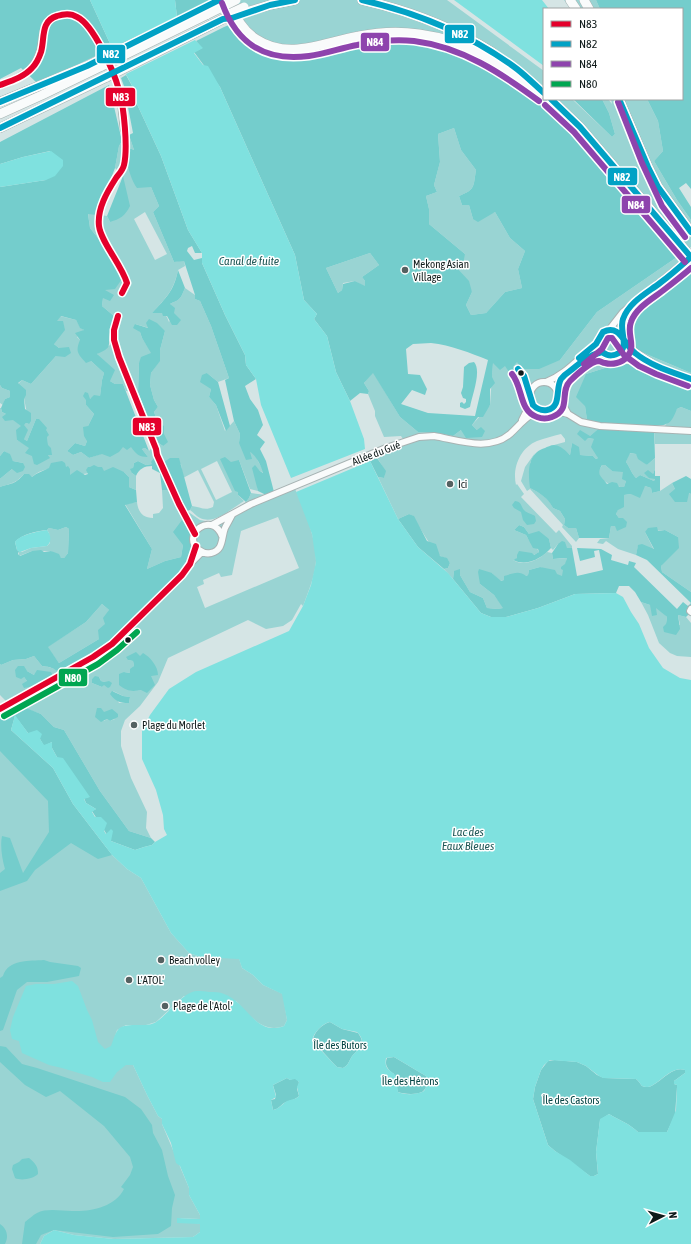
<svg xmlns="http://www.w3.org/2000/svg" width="691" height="1244" viewBox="0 0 691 1244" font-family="'Asap Condensed',sans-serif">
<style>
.green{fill:#99d4d3;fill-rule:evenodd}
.forest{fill:#74cdcc;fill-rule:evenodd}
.water{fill:#7fe1df;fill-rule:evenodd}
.pier{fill:#d5e5e5}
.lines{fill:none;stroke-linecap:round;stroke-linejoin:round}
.minor-casing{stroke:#a7b3b3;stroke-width:8}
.highway-casing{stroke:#a7b3b3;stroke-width:10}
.minor{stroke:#f9fbfb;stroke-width:6}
.highway{stroke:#f9fbfb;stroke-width:9}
.highway-bridge-casing{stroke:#a7b3b3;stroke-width:10;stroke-linecap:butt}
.highway-bridge{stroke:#f9fbfb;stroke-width:9}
.bus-1-casing{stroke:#fff;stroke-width:9}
.bus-2-casing{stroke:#fff;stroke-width:9}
.bus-3-casing{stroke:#fff;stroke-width:9}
.bus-4-casing{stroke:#fff;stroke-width:9}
.bus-1{stroke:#e4002b;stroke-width:6}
.bus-2{stroke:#01a2c5;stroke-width:6}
.bus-3{stroke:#8e44ad;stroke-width:6}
.bus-4{stroke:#00a651;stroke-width:6}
.poi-dot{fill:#546161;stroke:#fff;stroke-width:1.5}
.bus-dot{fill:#0f1a1a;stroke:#fff;stroke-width:1.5}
.labels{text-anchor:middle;stroke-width:3;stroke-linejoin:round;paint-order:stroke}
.poi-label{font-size:11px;fill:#0f1a1a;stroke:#fff;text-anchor:start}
.street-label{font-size:11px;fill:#0f1a1a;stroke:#fff}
.park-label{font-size:11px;fill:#054544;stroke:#fff}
.water-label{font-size:12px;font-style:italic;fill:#1f5756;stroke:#fff}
.line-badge{stroke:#fff;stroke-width:1.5}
.badge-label{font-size:11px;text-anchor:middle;font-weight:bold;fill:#fff}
</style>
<rect width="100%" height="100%" fill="#d5e5e5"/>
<path class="green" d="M224,0H447L544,71V99H572L612,137L615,134L609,113L602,99H608L612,104L611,99H647L658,121L663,151L654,161L677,200L691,220V247L680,255L688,263L639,351L691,373V386L611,366L586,374L585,406L587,420L595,422L598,429L588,438L594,439L598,458L596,459L593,456L580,455L572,443L570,455L560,447L554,445L565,442V439L561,434C553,436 545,438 537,441C520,448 512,468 516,485L517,484L524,494L521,497L556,533L559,530L572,546V548H567L558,544L553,550L551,548L549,539L529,534L524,527L519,525L514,530L526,535C529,542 536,545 539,552C531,558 522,556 513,560C524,567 539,560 547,552L552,553L553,559H558L567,558L563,576H560L540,567L529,570L528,575L526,576L500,581L492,573L480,584L494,595L504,608L498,609L487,608L483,598L470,592L460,575L454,571L453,579L444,569L448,568L450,563C445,555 443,559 438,554C428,542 421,530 413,516L409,514L398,519L378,477L384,478L385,471L373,450L403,439L401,436L384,437L375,416V411L368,394L369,391L364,383L373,372L400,417L418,432L436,433L453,436L461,430H477L472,425L490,405L493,362L513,367L517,361L560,360L597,312L680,255L435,45C410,37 386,39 360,43C345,46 330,52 315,55C302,58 282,59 270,55C260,52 246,41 240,33C232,24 229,11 224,0Z
M564,0H596L600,9H571Z
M454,128L461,150L476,170C473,187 476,189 459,196L462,205H469L473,219L495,212L510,238L525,251L518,269L522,288L505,292L486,313L471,315L466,305L472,292L456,267L465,254L429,224V209L426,196L437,192L434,185L440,162L438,134Z
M121,134L129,135L134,150L129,148L151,187L159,206L153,212L174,262L184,260L185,266L178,270C174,290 166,298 152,313C162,313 165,311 169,322L174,313L170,304C173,302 175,302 178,300C182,297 183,292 185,288L195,295V299L200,301L211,326L229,378L218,382L207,373L211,389L209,397L216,405L225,431L234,421L240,434L239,443L256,455C257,462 262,466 264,473L260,471L255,466L258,491L250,489L239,460L238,495L244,501C232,508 215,525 200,518C196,516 193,512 190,510L192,506C200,507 205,511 213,507L214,502L198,470L183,478L181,464L164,462L146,465L138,461L134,463L132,473L136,476V490L129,487V477L124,472L103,471L70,476L66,467C54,468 41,468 32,477L24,474C15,484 11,483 0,487V478H1L12,469L23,463L13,461L9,454L4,451L0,456V408H1L2,412L6,414L22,426L17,440L49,458L48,455L47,437L36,419L27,441L24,439L23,425L26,423L29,424L24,398L18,384L22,380L31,384L56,356H65L59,348L54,344L56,321L60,316L76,320L80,327L84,330L77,337L80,340L91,361L104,373L102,380L100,396L86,400V405L94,414L88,426L87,441L85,446L75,443L67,451L73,455L81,452L89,458L123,446H131L148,457L142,449L145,448L149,451L157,442L163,446L164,434L158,423L154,412L158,407L154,400L150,385L151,373L160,360V350L165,331L149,328L135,324L140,332L142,338L152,353L139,363L138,392L126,391L123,384H115L110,381L97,354L110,345V333L114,323V316L102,306L109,252L90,228L88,213L107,216L110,222L123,176L115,168L119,146L122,141ZM145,212L167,254L155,260L134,219ZM217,461L232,492L216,500L201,469Z
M370,253L379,265L362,277L365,281V287L355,281L343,283L342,290L338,293L326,268Z
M0,385L2,388L10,391V397L5,399L3,405L0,403Z
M681,407L691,411V444H655L654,426H665L677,409Z
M535,453L530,463V488C540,493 549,498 553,508L560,511L565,519L564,525L568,528H576L579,538L576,542L562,527L563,525L530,489L527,491L521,481L525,467Z
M629,453L636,454L647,465L655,458V469L653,474L655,479L654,481L640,475L636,478C631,473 630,467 626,462Z
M602,465H605L612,471H623L626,481L624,487C616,488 597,481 599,471C599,470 602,466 602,465Z
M672,483L675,489L689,493L691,494V592L662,572L661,566L678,537L665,530L645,532L654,550L638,546L636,555L618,549L606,541L603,544L597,543L600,539L609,538L611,526H615L619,518L616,514L624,495L631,494L645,486L651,488L652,493L660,491Z
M293,484C303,508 316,535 316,561C315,576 308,592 303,606L301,604L292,620L283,626L266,629L248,620L168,658L158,682L140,706L125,720L121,731V746L131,778L147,812L146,828L151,838L129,831L100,791L64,730L54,727L41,714L7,702L0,695V664L1,665L13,660L26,659L34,656L42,666C49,667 55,668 60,673L187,564L183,545L181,557L165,561L147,569L152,549L125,504L137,502C138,512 143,518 153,518V514L159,513L163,508L162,490H173L182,501L187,511L200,520L210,522L218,520L246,502L249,498L251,493L266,495ZM278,517L299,568L205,608L197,587L204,584L203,580L219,573L221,577L232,575L241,531ZM140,656L141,690L134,691L124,672L130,673L134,666L133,661L128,660ZM27,671L34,675L43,672H51L27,681L24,677ZM99,677L101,681L105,682L102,687L92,683V679ZM113,691L123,696L130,697L129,703H119ZM104,712L115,719L110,721L107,719L104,721L96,717V713Z
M66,527L69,529L68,553L64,558H61L51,551H32L19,556V551L22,552L31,548L47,546L50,543L49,533L47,530L49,528L58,530Z
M641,602L656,607L667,617L666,624L680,625L678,615L686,617L691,623V657L677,656L670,653L659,643L648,615Z
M102,604L109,610L106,624L99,639L59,663L47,647L86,622Z
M0,720L112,855L127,869L141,878L171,933L189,953L201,957L239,958L242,968L253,975L263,985L283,994L287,1020L284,1026C263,1034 249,1015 236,1001L184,996L156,1022L146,1025H126L117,1030L112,1046L133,1065L147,1095L158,1116L162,1119V1124L189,1188V1195L200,1215V1219L178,1218L200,1224V1232L193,1237L114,1239L74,1235L54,1230L44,1236L40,1244H0Z"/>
<path class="forest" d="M0,0H90L112,48L79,64L36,82L21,68L0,79Z
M175,0H211L177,17Z
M596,0H691V189L686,183L679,188L691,207V220L677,200L654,161L663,151L658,121L647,99H682V9H600Z
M234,23L240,33L250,43L270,55L293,58L315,55L358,43L389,39L420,41L479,57L525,87L581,136L680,255L597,312L560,360L539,369H522L517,362L513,367L514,370L509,372L505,366L500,370L493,363L492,377L495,383L490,389V405L483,417H478L472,425L477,430L481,427L485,431L482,437L466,438L461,430L453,436L436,433L418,432L400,417L373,373L364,383L369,391L368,394L360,393L350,401L336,372L327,336L314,319L317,314L304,300L295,255L220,87L194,52L202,48L196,41L224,27ZM454,128L461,150L476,170C473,187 476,189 459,196L462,205H469L473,219L478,222L495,212L510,238L525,251L518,269L522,288L505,292L486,313L471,315L466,305L472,292L469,281L456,267L463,264L465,254L429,224V209L426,196L437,192L434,185L440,162L438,134ZM370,253L379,265L362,277L365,281V286L355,281L343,284L342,290L338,293L326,268ZM431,343C451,345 470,353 488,360L475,416L428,413L401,404L412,390L425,395L427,389L420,375L408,374L406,349L413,344Z
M126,75L136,93V102L161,156L188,230L202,253H195L192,246L188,248L187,251L194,260L202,258V263L225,315L245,355L246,365L256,379L245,386L250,399L258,410L263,425L257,435L265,442L260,449L266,461L274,492L266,495L258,491L252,468L255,465L260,471L263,473C262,467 255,454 250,452L252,459L246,460L239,443L240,434L234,421L225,380L229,378L211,326L200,301L195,299V295L184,261L174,262L153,212L159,206L151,187L137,188C131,180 123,157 129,148L134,150L129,135L133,133L124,86L121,78Z
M109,85L122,141L119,146L115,168L97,215L88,214L90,228L109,252L121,274L122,279L115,289L105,290L114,295L110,301L103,298L102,306L114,316C114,322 112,326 110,332C107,346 114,347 97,354L115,370L110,381L115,384H123L149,451L145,448L142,449L148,457C139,457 136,454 131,447L127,450L123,447L119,452L110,457L102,454L89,458L81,452L73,455L67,451L75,443L85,446L87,441L84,436L83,427L88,426L94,414L86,405V400L83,396L85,392L88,393L90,399L94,395L100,396L102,380L104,373L91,361L86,363C78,354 75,352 80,340L75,333L84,330L80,328L76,320L61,316L57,321H63L65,330L54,344L59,348L69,347L71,353L65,357L56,356L31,384L22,380L18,383L26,390V395L24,399L25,409L31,413V421L29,424L26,423L24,425L28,430L24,439L27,441L36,419H39L47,428L46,430L49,435L47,437L48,445L51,448L52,455H48L50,458L37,465L34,464L32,456L25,453L29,448L17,440L16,430L21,426L13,420L5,421L2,417L6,414L2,412L1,408L5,399L10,397V391L2,388L0,385V187L46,180L50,151L23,157L0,164V142Z
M573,99H602L609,113L615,134L612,137Z
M123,176L130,206C125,216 120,219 110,222L107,216Z
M688,263L691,268V373L639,351L631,343L627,333L626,322L631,313Z
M178,270L185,288C183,292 182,297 178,300C175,302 173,302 170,304L175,308L174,313L181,320L177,325H172L167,316H163L162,313H152C166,298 174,291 178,270Z
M149,319L157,323L165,331L160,350V361L151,373L150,385L154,400L158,407L154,412L158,423L164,426V434L168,442L163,446L157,442L138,392L139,363L141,357L151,353L142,338L140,332L133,328L135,324L148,328L146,323Z
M616,361L637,365L691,386V411L681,407L677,409C671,423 670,425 654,426L655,458L647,465L638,459L636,454L630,453L626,462C630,467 631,473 636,478L640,475L654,481L655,479L649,478L644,473L648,470L653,474L655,469V476H660V491L652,493L651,488L645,486L640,498L631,494L624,495V507L618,510L616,514L619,518H623L627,522L626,527L617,531L615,526H611L609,538H579L576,528H568L564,525L565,519L560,511L553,508C548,498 540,493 530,488C528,473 527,453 545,448C547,447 551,445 554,445C560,445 566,451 570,455L572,443L579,447L580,455L593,456L596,459L598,458L591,447L594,439L588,438L585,441L577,434L580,430L590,436L598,429L595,422L587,420L585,406L576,397L586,374L611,366ZM602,465H605L612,471L623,472L622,479L626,481L624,487H619L617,483L612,482L607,484C601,476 596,475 602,465Z
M474,362C482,371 472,395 470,407L465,409L460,407V403L462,402L464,404L466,402V399L463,398L461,393L463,387L464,367L469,363Z
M207,373L218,382L230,426L226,431L216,405L209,397L211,389L200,382L202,375Z
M4,451L10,454L13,461L23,463L25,467L23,471L17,473L12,469L1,478H0V456Z
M225,457L231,462L239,460L251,493L249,498L246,502L238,495V492L235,491L220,459Z
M154,458L164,462L170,458H179L192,506L190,510L187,511L182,501L173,490H162L160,473L152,469V466C144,466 139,469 136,476L132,473L130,469L133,468L134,463L138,461L146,465L152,464L151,462Z
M377,458L386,471L384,478L378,477L370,461Z
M62,461L65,463L66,467L68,466L70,469V475L77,470L85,475L88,474L86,470L88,467H90L94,465L98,467H102L104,471L113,467L124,472L129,477V487L136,490L137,502L125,505L152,549L147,569L165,561L181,557L183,545L173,532L182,520L189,526L192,534V547L187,564L171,583L119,634L80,661L60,673C53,668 51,667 42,666L34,656L26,659L13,660L1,665L0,664V487C11,483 15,485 24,474H29L32,477L36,474L49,468L51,463ZM66,527L69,529L68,553L64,558H61L59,554L51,551L44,552L41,550L32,551L20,556L18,554L19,551L17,550L15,542C22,534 36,531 47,530L49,528L58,530ZM102,604L109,610L103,618L105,624L98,630L99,639L59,663L48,647L86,622Z
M686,476L691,479V494L689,493L687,502H675L669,494L675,489L672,483Z
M515,501C523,502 520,507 525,511C527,513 532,514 535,516L536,521L534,524L527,525L523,520L521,512L514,508L512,505Z
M409,514L414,516L427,541L436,544L440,556L447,558L450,563L448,568L444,569L418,547L398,519Z
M519,525L524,527L529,534L539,531L549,539L551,548C542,558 527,567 513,560L517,558V555L519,551L532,553L534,555L539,552L538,549L533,548L526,535L514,530Z
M657,527L658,531L665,530L678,537L679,548L661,566L662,572L691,592V612L686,617L678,615L680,629L676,635L664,632L663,627L666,624L667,617L656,608L657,615L652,616L650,605L641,602L635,592L629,586H619L616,593L575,594L538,608L506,617H491L481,613L453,579L454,571L460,569V575L470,592L483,598L487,608L498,609L503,608L494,595L480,584L478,572L479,569L492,573L501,581L504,580V576C512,574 519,570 526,576L528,575L529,570L540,567L555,570L557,574L562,576L563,570L561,569V567L565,564L567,558L553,559L552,553L558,544L562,541L565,542L567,548H572L577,576L603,570L599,550L594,551L595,557L580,561L577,548L601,549L612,555L611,560L628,565L629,561L636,563L634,567L677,609L683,602L688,606L691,603L647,560L636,555L638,545L642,544L654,549L645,532L648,528Z
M136,652L140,656L143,653C150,657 158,666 158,675L151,676L155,685L147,693L141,690C132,692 127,691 119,685V674L124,672L130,673V669L134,666L133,661L128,660L126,657Z
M18,666H24L27,671L34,675L37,670L51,672L53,676L34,686L24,688L22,684L27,681L24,677L21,679L16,677L15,670Z
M95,676L99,677L101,681L105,682L109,681L112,683L110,687L108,688L104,685L102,687L92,683V679Z
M112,691L123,696L130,697L129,703C120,703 116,702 110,694Z
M21,706L41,714L54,727L64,730L100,791L129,831L151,838L155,842L152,845L144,847L135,850L111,841L92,811L96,809L86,803L84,798L89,797L57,757L52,748V742L44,746L40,739L28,733L15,716L11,730L53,768L73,804L112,855L98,859L71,843L35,870L27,881L0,891V873L5,869C2,859 0,845 2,836L10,838L23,873L49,832L48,801L0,751V717Z
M97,708H101L104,712L112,709L118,714V717L110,721L107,719L101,722L95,717Z
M44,960L50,962L78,966L81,968L79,976L47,982H27L17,990L3,1030L0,1031V978L3,976C8,959 30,961 44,960Z
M330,1022L342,1029L358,1033C366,1044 360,1047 353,1055C349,1060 349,1065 343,1068L337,1067L334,1064L313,1041C313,1033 322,1024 330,1022Z
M0,1046L6,1047L22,1064L37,1068L125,1097L141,1109L152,1125L153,1133L162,1150L168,1176L175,1195L172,1208L171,1226L158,1234L113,1237L54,1230L41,1235L36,1244H22L25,1222C29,1219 33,1215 37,1213C46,1208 62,1211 72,1211C90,1212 115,1207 124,1189L121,1187L130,1175L133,1167L130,1157L104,1126L60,1091L46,1097L25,1085L0,1062Z
M394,1057L426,1076L428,1083C426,1087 425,1090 422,1092C416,1095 403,1094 398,1092L394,1074C388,1070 384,1065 387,1058Z
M555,1060L577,1062L586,1066L597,1075L604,1078L636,1079C639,1081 640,1084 642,1086C655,1093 669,1064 685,1070V1073L674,1081V1084L677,1085V1087L675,1115L667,1132H638C630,1124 619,1120 609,1114L600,1120L596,1152L598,1174L594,1176H590L555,1151L548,1145L533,1099L535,1087L541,1070L548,1061Z
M287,1078L290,1080L294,1078L298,1080L299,1083L297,1089L299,1096C295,1100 290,1100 284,1103C280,1106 278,1109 273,1110L271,1100L275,1099L276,1095L273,1085Z
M29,1158C35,1163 38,1166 38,1174C33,1179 21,1181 15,1178L12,1169L13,1165L19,1162L22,1159Z
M0,1224C7,1229 9,1236 5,1244H0Z"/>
<path class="water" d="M90,0H175L177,17L190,35L203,48L194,53L203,65L208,66L220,87L295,255L304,300L317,314L314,319L327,336L336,372L350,401L364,439L365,449L291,478L261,405L256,379L246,365L245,355L225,315L202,263V253L188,230L161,156L136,102V93L112,48Z
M454,0H542L549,9H544V66Z
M51,151L63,160V166L55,176L46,180L0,187V164L23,157Z
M370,461L398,519L418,547L448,573L481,613L491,617H506L538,608L575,594L616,593L623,597L631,612L639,624L649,648L663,668L680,678L691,680V1244H40L44,1236L54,1230L74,1235L114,1239L193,1237L200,1232V1224L177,1223V1218L200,1219V1215L189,1195V1188L180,1166L176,1163L171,1143L162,1124V1119L158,1116L147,1095L133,1065H126L117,1072L110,1082H103L92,1077L62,1068L49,1065L22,1053L19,1041L12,1039L10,1030L13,1017L26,986L36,984H54L72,981L78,986L87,1010L92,1020L98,1042L105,1049L111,1046C113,1041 114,1036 117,1031C123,1020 146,1029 156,1022C169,1014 182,992 197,991C201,991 205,991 209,992C214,992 220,992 224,994C247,1002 256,1037 284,1026L287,1020L282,994L263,985L253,975L242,968L239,959L201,957L189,953L171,933L141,878L127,869L112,855L73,804L53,768L11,730L15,715L28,733L37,730L42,734L40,739L44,745L52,742V748L57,757L63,758L90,797L84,799L86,803L96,809L92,812L95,817H101L107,823L104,831L106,834L111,829L113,831L111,841L135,850L144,847L152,845L155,842L167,835L164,829L163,815L156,790L142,759V731L150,715L169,689L196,672L289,631L303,606L311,585L316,562L312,534L296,492ZM330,1022L342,1029L357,1032C367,1042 360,1047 353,1055C349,1060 349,1065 343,1068L337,1067L334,1064L312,1041C313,1033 323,1023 330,1022ZM394,1057L426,1076L428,1083L424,1091C417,1095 404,1095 398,1092L396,1076C390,1069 384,1070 386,1058ZM550,1060L577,1062L586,1066L599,1076L603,1078L636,1079C639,1081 640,1084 642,1086C655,1093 668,1064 685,1070V1073L674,1081V1084L677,1085V1087L676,1110L667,1132H638C630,1124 619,1120 609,1114L600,1119L596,1152L598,1174L594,1176H590L570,1160L555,1151L548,1145L533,1099L535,1087L541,1070L544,1065ZM287,1078L290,1080L295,1079L299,1082L297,1087L299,1096C295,1100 292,1099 287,1101C282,1104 279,1109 273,1110L271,1100L276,1097L273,1085Z
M47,530C51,535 52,542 47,546L31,548L20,552L17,550L15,542C19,535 39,531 47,530Z"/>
<path class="pier" d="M187,26L191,34L197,39L124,75L111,50Z"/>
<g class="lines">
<defs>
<path id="minor" d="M0,85C25,76 39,69 42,40C43,34 43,27 47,23C55,14 70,11 80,18C94,29 115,73 119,91C122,103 122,117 124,130
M598 343a13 13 0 1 1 26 0a13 13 0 1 1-26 0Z
M609,330L623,312L691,257
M622,336L623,320L629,309
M580,362L589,356L602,352
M530 396a14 14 0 1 1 28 0a14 14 0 1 1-28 0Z
M546,382C567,374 580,356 598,343
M557,391L561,379L566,375
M558,396L568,414
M550,409L568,414L581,422L600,426L691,431
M522,420L531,402
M212,525L251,504L386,448L419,437L434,436C458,440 489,452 510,434C522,423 525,416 542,410
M222,536C212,510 180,535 199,550C203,553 207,554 211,553C224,550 221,538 225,528C227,524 230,519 232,515
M691,609L690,611L691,612
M0,709L93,657L112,644L182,575L190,564L202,552"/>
<path id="highway" d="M362,0C408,10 452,27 492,52
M570,0L576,9
M584,0L589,9
M232,5C236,19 244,31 256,39C289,61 324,42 359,36C379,32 399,31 419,34C471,41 503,65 544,94
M204,9L219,0
M246,12L270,5L295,0
M206,15L220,8
M211,25L223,19L232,18
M551,99L580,127L691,257
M619,99L648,167L658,187L691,232
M0,102L87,66L99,60
M0,114L42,95L102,66
M0,128L107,77
M624,342L630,350L652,364
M614,356L632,360L691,383"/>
</defs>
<use href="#minor" class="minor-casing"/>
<use href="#highway" class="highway-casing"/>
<use href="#minor" class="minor"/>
<use href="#highway" class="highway"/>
<defs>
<path id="highway-bridge" d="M220,8L236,0
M229,14L244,7
M99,60L204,9
M102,66L206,15
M107,77L211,25"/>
</defs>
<use href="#highway-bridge" class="highway-bridge-casing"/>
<use href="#highway-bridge" class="highway-bridge"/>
<defs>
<path id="bus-1" d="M0,85C11,81 24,77 32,68C36,64 39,58 41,52C45,39 40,21 57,16C63,14 71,13 77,17C94,25 114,72 119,90C124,107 128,148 124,165C123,170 119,174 116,178C107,192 97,209 99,226C101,242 121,264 127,283L122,293
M118,316L114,330V340L119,357L156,449L157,455L179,504L195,534
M0,709L93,657L112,644L182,575L190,564L196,546"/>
<path id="bus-2" d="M362,0C418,13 470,34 517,69C526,76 535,85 544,93
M551,99L580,127L691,257
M619,99L648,167L658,187L691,232
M0,102L87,66L219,0
M0,128L223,19L232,18L270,5L295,0
M579,358L596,344L603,332C620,323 624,345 635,353C651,366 672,372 691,379
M518,369L524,376L533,405C537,409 541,411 547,410C562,407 555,389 561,379C564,375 567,373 570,371C581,362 589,355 602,352C609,357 614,356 621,352C628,342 619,330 623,319C629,302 647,293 660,283C671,275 681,266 691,257"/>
<path id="bus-3" d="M222,3C237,44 265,62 309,56C325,54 341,48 357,45C376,41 395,39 414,41C462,47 501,73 539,101
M618,102L642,163L662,206L685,237
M545,105L574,132L685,262
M584,364L602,349L608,338H612L624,355L639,366L656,374L688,386
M512,374C523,387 519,411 537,417C542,419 547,419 552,417C572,410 559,392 570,381C575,376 591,361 599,361C600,361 603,363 605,363C612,365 622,363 627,357C637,346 626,334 631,322C636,307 654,298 665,289C674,282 683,275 691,268"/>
<path id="bus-4" d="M4,716L98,664L117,650L137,632"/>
</defs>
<use href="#bus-1" class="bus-1-casing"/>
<use href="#bus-2" class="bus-2-casing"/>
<use href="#bus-3" class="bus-3-casing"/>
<use href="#bus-4" class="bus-4-casing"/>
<use href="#bus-1" class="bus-1"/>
<use href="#bus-2" class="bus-2"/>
<use href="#bus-3" class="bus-3"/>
<use href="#bus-4" class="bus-4"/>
</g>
<g class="poi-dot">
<circle cx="405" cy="270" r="4"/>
<circle cx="450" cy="484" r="4"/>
<circle cx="134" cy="725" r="4"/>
<circle cx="161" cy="960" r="4"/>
<circle cx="129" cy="980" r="4"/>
<circle cx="165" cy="1006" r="4"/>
</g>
<g class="bus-dot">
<circle cx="521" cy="373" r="3.5"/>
<circle cx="128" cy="640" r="3.5"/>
</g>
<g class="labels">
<g class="poi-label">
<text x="413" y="268">Mekong Asian<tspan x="413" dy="13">Village</tspan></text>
<text x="458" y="488">Ici</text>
<text x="142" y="729">Plage du Morlet</text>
<text x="169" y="964">Beach volley</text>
<text x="137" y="984">L'ATOL'</text>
<text x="173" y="1010">Plage de l'Atol'</text>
</g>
<g class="street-label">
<text transform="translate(376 453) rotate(-21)" y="4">Allée du Gué</text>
</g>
<g class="park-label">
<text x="340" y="1049">Île des Butors</text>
<text x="410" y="1085">Île des Hérons</text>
<text x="571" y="1104">Île des Castors</text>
</g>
<g class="water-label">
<text x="249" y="265">Canal de fuite</text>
<text x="468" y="836">Lac des<tspan x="468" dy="14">Eaux Bleues</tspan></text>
</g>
</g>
<g class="line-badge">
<rect x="444" y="24" width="31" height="20" rx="4" fill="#01a2c5"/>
<rect x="360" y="32" width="30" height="20" rx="4" fill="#8e44ad"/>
<rect x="96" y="44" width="30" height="20" rx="4" fill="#01a2c5"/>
<rect x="105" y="87" width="31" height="20" rx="4" fill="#e4002b"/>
<rect x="607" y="167" width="31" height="19" rx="4" fill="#01a2c5"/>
<rect x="621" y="195" width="30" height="19" rx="4" fill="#8e44ad"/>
<rect x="132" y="417" width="30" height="19" rx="4" fill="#e4002b"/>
<rect x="58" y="668" width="30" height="19" rx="4" fill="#00a651"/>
</g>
<g class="badge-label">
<text x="460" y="38">N82</text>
<text x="375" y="46">N84</text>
<text x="111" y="58">N82</text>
<text x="121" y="101">N83</text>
<text x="622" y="181">N82</text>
<text x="636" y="209">N84</text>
<text x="147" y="431">N83</text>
<text x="73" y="682">N80</text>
</g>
<rect x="543" y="8" width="140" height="92" fill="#ffffff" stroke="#9fa3a3"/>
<rect x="551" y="21" width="20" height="6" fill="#e4002b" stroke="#9fa3a3"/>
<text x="579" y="28" font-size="12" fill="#0f1a1a">N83</text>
<rect x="551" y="41" width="20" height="6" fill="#01a2c5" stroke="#9fa3a3"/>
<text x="579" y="48" font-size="12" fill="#0f1a1a">N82</text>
<rect x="551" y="61" width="20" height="6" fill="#8e44ad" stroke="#9fa3a3"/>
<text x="579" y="68" font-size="12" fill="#0f1a1a">N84</text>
<rect x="551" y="81" width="20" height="6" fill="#00a651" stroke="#9fa3a3"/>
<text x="579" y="88" font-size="12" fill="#0f1a1a">N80</text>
<g transform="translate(663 1216) rotate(84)" stroke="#ffffff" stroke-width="3" paint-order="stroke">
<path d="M0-3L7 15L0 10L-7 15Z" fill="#0f1a1a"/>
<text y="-6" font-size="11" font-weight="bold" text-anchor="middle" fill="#0f1a1a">N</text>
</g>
</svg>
